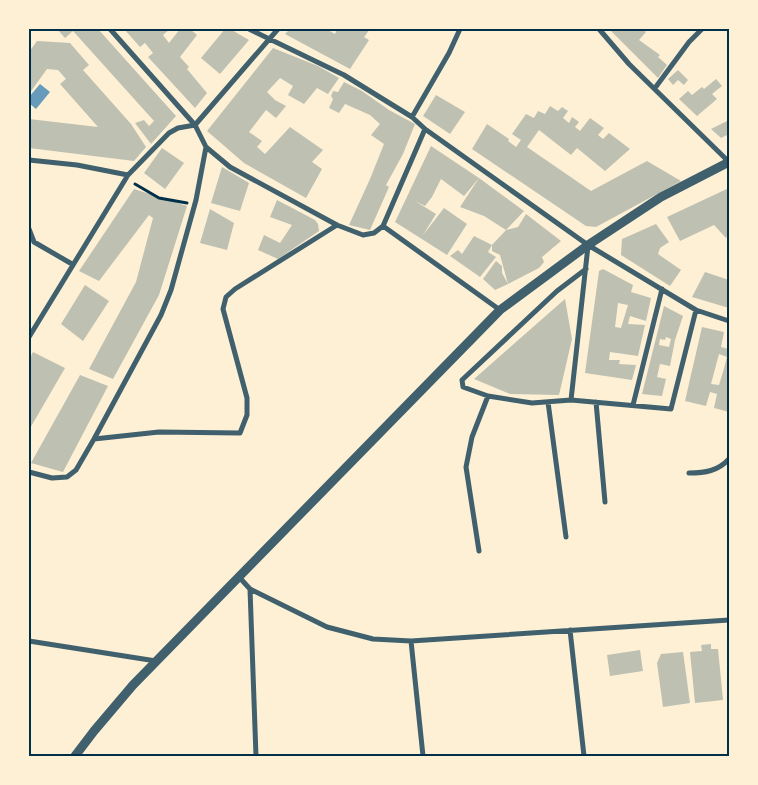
<svg xmlns="http://www.w3.org/2000/svg" width="758" height="785" viewBox="0 0 758 785" font-family="Commissioner,sans-serif">
<style>
.water{fill:#669bbc}
.building{fill:#bec0b2;fill-rule:evenodd}
.lines{fill:none;stroke-linecap:round;stroke-linejoin:round}
.path{stroke:#003049;stroke-width:3}
.minor{stroke:#3f606c;stroke-width:5}
.tertiary{stroke:#3f606c;stroke-width:9}
.neatline{fill:none;stroke:#003049;stroke-width:2}
</style>
<rect width="100%" height="100%" fill="#fdf0d5"/>
<path class="water" d="M40,84L50,92L36,109L29,103V97Z"/>
<path class="building" d="M57,29H98L176,116L151,144L135,123L144,120L149,126L154,121L73,31L65,38Z
M124,29H170L163,35L169,43L180,29H190L197,35L180,57L189,67L187,69L207,93L195,108L148,57L153,53L145,43L140,47Z
M225,29H230L249,40L220,74L201,58Z
M290,29H326L335,34L337,29H370L364,37L369,40L350,69L285,34Z
M609,29H644L643,30L646,32L639,40L660,55L658,57L667,65L658,78Z
M37,41L70,43L89,65L83,70L131,124L146,147L134,161L29,148V119L98,127L60,84L66,79L58,70L47,69L29,94V52Z
M273,48L318,66L339,78L328,94L317,88L304,104L288,95L293,86L280,78L267,92L275,100L286,106L276,118L266,110L249,132L262,141L257,147L265,154L290,127L323,150L312,162L322,169L306,198L244,163L207,131Z
M678,70L688,80L684,85L678,80L673,85L668,79Z
M716,79L722,86L712,94L717,99L697,116L679,99L688,91L692,95L702,87L704,89Z
M344,82L362,91L389,110L415,124L403,154L386,185L389,187L370,230L349,225L370,179L384,144L371,135L380,124L370,115L345,104L339,113L329,108L333,99L331,96L333,91L338,92Z
M436,95L465,112L450,134L423,116Z
M550,106L558,111L562,107L568,111L563,118L569,123L572,117L579,122L575,127L580,131L590,118L604,128L598,135L603,139L609,133L630,149L605,171L577,148L571,155L539,130L527,147L591,191L647,161L681,181L596,227L586,226L472,149L487,124L509,139L508,141L516,147L521,140L512,134L526,114L534,118L538,111L545,114Z
M729,120V134L721,138L711,129Z
M431,146L479,178L464,196L441,179L432,197L425,206L415,201L436,214L423,235L444,208L467,224L447,255L395,222Z
M162,148L184,163L165,189L144,173Z
M222,167L249,183L240,211L211,203Z
M479,178L524,211L506,230L484,216L460,207Z
M729,188V234L726,238L714,225L680,241L667,217Z
M134,189L187,206L159,295L113,379L89,369L136,282L153,218L149,215L99,281L79,271Z
M277,200L315,220L318,224L319,231L278,259L258,250L264,235L280,243L292,225L270,217Z
M210,209L234,223L227,250L200,243Z
M526,214L561,241L542,257L544,262L539,268L508,284L500,255L492,251V245L506,230L518,227Z
M656,224L669,242L660,248L658,254L681,270L670,286L621,255L622,239Z
M474,236L492,245L488,252L496,257L480,277L450,256L458,250L462,254Z
M496,261L502,266V273L508,284L495,290L483,279Z
M603,269L633,285L631,292L651,298L646,321L630,316L628,324L645,325L638,356L610,352L609,360H620L619,364L636,365L632,380L585,373L599,271ZM618,303L628,305L621,328L615,327Z
M705,272L729,280V308L692,297Z
M85,285L109,301L83,341L61,324Z
M565,299L572,339L559,395L510,394L474,379Z
M664,306L683,316L675,340L670,366L660,364L657,377L666,379L662,396L642,394ZM666,337L671,339L669,347L659,345L660,339L665,340Z
M702,327L724,332L721,347L729,349V412L714,408L717,394L710,392L706,406L685,401ZM719,354L727,357L723,372L719,385L711,384Z
M33,352L65,368L29,430V360Z
M80,375L108,386L63,472L31,463Z
M711,644V649H718L723,700L695,703L690,652L702,651L701,645Z
M640,650L643,671L610,676L607,655Z
M683,652L690,703L663,707L657,663L661,654Z"/>
<g class="lines">
<path class="path" d="M135,184L159,198L187,203"/>
<path class="minor" d="M110,29L195,125L206,147L230,167L337,225L363,235L374,233L383,226L500,310
M249,29L344,75L412,117L425,129L588,245L696,310L729,321
M599,29L629,64L729,162
M655,88L689,42L702,29
M412,117L449,53L460,29
M29,160L77,165L128,175
M383,226L425,129
M29,229L34,242L72,264
M586,269L557,291L462,380L463,387L488,396L532,403L571,400L671,409L696,310
M29,337L128,175L169,133L178,128L195,125L278,29
M571,400L588,246
M548,402L566,537
M596,402L605,502
M633,405L662,289
M94,439L159,432L240,433L247,415V398L223,309L226,297L235,289L337,225
M29,472L52,478L67,477L76,470L94,439L161,315L171,290L196,200L206,147
M689,473C705,473 718,471 729,459
M479,551L466,467L472,437L488,396
M239,577L250,589L327,627L373,639L411,641L729,620
M250,589L256,756
M570,630L584,756
M29,641L156,661
M411,641L423,756"/>
<path class="tertiary" d="M75,756L94,731L133,685L500,310L588,245L661,197L729,162"/>
</g>
<rect width="758" height="785" fill="none" stroke="#fdf0d5" stroke-width="60"/>
<rect x="30" y="30" width="698" height="725" class="neatline"/>
</svg>
